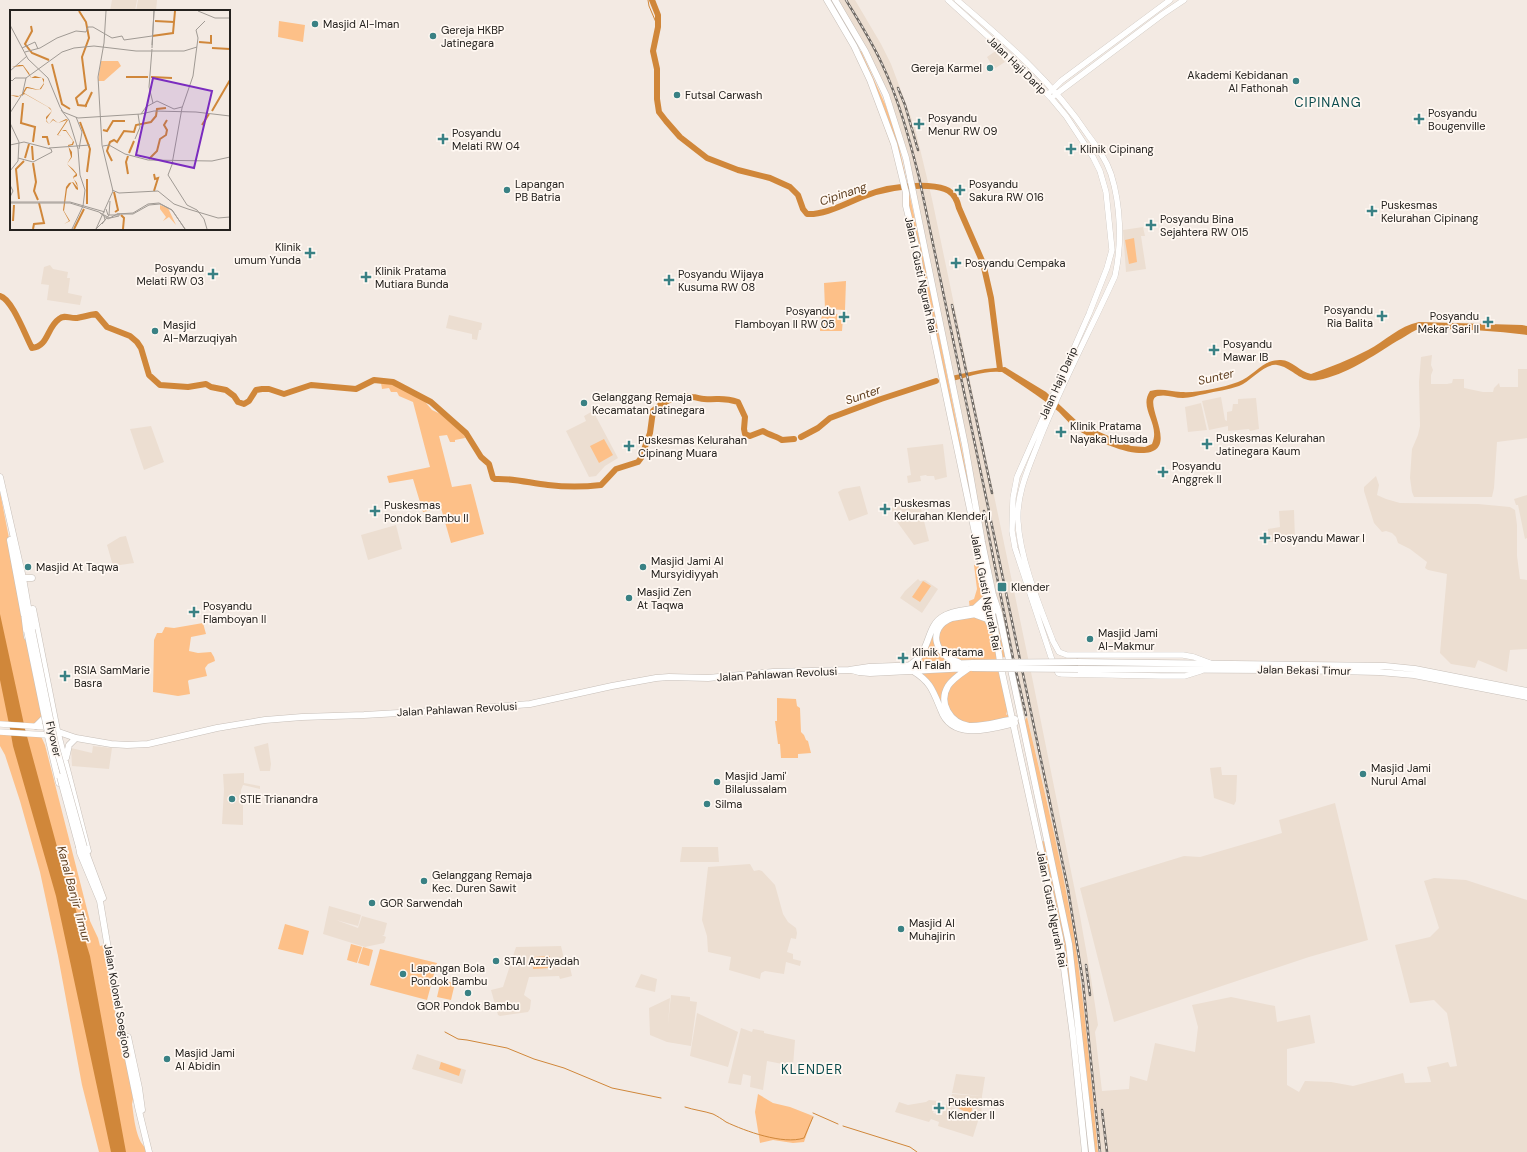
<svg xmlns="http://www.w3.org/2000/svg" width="1527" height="1152" viewBox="0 0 1527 1152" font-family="'DM Sans',sans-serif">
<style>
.built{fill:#ecded1}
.green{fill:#fdc088}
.water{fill:#d0873a}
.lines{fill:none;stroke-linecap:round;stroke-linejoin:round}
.stream{stroke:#d0873a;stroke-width:1}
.river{stroke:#d0873a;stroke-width:6}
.secondary-casing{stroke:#c7bfb8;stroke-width:6}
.primary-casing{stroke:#c7bfb8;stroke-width:7}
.secondary{stroke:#fff;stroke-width:5.5}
.primary{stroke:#fff;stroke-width:6}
.rail-casing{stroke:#6f6a65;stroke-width:2.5}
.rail{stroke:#fff8f2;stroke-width:1;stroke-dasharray:3;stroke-linecap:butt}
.primary-bridge-casing{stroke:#c7bfb8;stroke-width:7;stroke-linecap:butt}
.primary-bridge{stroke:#fff;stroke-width:6}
.poi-dot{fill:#398184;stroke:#fff8f2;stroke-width:1.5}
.labels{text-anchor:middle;stroke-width:3.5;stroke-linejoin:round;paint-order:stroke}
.poi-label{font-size:11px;fill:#24211e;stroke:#fff8f2;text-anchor:start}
.street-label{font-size:11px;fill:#24211e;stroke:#fff8f2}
.water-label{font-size:12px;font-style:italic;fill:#604021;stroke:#fff8f2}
.quarter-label{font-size:13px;letter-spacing:1px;fill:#0a4b4d;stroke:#fff8f2}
.inset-river{fill:none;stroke:#d0873a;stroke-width:2}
.inset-road{fill:none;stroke:#a09a94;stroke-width:1}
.view{fill:#7b2cbf;fill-opacity:0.15;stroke:#7b2cbf;stroke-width:2}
.inset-edge{fill:none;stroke:#24211e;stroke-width:2}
</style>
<rect width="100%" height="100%" fill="#f3eae3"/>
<path class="built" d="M112,0H137L135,11H110Z
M138,0H157L156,11H136Z
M835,0H855L881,44L891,64L915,128L932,199L1032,677L1080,916L1091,978L1098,1025L1095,1032L1102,1091L1129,1089L1130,1076L1147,1081L1155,1043L1195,1052L1198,1027L1192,1005L1231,997L1275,1006L1277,1022L1310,1015L1315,1043L1287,1049V1085L1299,1092L1305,1081L1331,1082L1353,1086L1403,1073L1405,1083L1431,1082L1427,1067L1448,1062L1450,1067L1457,1066L1447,1013L1434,1000L1410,1003L1395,945L1430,937L1439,928L1424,881L1434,878L1466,880L1527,900V1152H1098L1080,980L1070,911L1048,804L1027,717L1022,724L912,190L886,95Z
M997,50L1005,62L994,69L987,57Z
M1143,227L1145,236H1141L1146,269L1126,272L1123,230Z
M50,265L53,269L68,272L67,278H70L68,293L82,296L80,305L47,300L49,285L41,284L44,267Z
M449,315L482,323L481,330H479L477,340L472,339V334L446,328Z
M1432,355L1431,365L1433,370L1431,375V384H1447L1452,383L1453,379H1464V388L1483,392H1493L1494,388L1499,383L1500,387H1518V369H1527V438L1497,442L1494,488L1492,497H1414L1412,492L1410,478L1412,449L1418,435L1420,426L1419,382L1421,357Z
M1221,397L1225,420L1227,421V412L1232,411L1233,404H1238V399L1256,398L1259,429L1250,431L1249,429L1228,431V426L1209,430L1202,401Z
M1201,403L1207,430L1188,432L1185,407Z
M593,411L618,458L605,466L596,476L589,477L566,431L586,421L584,416Z
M151,426L164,462L144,470L130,429Z
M943,444L947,477L935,480L934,476H927L926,475L920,476L921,481L908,483L907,476L911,475L907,448Z
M1376,476L1379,485L1377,495L1386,499L1400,503L1478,504L1510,507L1515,510L1517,525V556L1520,579L1527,580V649L1510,650L1507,672L1478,660L1475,668L1451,664L1440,653L1447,574L1428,570L1425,568L1427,562L1410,549L1398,543L1396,537L1392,533L1386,531L1382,532L1374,523L1364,491V487Z
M860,486L868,514L849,521L838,492L843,489Z
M1527,495V538L1525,539L1518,505H1516L1514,499Z
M919,501L929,541L914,545L898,523L891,508Z
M1294,510L1295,540L1269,542L1268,529L1280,527L1279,511Z
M396,525L402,549L368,560L361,535Z
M126,536L134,563L113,566L107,545L120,537Z
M918,579L920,581L925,580L938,589L922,613L900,598L905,591Z
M268,743L271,764L270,771H260L254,747Z
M93,746L112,748L109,769L72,766L71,748L92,753Z
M1221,767L1222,775H1237L1236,801L1234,805L1214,798L1210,768Z
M244,773V783L260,786V789L243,785L241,790V802L243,803V825L222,824L224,790L223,774Z
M1335,803L1368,940L1309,957L1114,1022L1080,888L1184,856L1200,857L1282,833L1279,820Z
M682,847H718L719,862H680Z
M750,864L754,871L759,870L762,871L775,885L783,914L788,922L796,928L797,933L796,939L791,938L787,952L793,954V959L801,961L800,966L786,962L784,974L765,971L761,973L760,979L729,970L731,957L708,952L707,936L702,920L708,867Z
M329,906L361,915L358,926L336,920L358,928L362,916L387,923L384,935H382L386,937L384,943L365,947L323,934Z
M561,946L564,959H568L572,976L560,979L559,976L529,977L524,995L531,1000L530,1009L528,1012L500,1016L498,1015L491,990L503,987L516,947Z
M641,974L657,979L655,992L635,987Z
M671,995L690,997V1001L697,1002L691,1046L667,1042L650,1035L649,1008L670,998L668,1025Z
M697,1013L738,1032L728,1067L690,1056Z
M741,1028L752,1032L753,1029L764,1031V1033L795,1040L793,1066L767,1061L763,1090L750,1087L751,1076L743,1074L741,1085L728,1083Z
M417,1054L466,1070L462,1084L412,1069Z
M956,1074L985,1077L982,1096L952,1093Z
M952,1094L982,1096L981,1121L949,1104Z
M929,1100L938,1101L933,1113L942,1115L946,1104L978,1121L973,1137L938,1126L939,1122L931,1119L929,1122L895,1112L899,1102L908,1105L926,1102Z"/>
<path class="green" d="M279,21L305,25L303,42L278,37Z
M861,51L886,106L898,142L928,279H924L901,172L857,53Z
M1134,238L1137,262L1129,264L1125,240Z
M846,281L845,310L825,309L824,283Z
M929,284L975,516H971L924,287Z
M822,313L838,314V318H843L842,331H820Z
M381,383H393L421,397L432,410L447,417L464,433L465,438L455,440V442H450L447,435L439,436L452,487L471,484L484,534L451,543L441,508L423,512L413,479L389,483L387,476L430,467L413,402L399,396L397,392H391L389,388L382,389Z
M604,439L613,455L599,463L590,446Z
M0,492L44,718L38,724H0Z
M981,563L988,597L984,602L990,623L995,610L1005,657L999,658L1000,662L910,665L916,662L933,627L970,610L969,601L974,599L977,589L974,565Z
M923,581L931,586L920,602L912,597Z
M203,623L206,634L191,637L189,651L198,653L211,652L214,657L215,661L208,664L205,668L207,676L189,680L188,681L190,694L178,696L153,692L154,640L157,633H162L165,627L174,628Z
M1001,668L1009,704L1006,715L1008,714L1010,725L955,727L936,695L913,671Z
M777,698L796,699L797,706L800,708L801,732L804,735L806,740L808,741L811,753L798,754V758H781L780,744H778L775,721H777Z
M1027,717C1042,781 1058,846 1070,912C1084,991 1090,1072 1098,1152H1092L1069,944L1022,724Z
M0,732L40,734L45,745L90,921L98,938L100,946L107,944L133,1099L132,1104C134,1117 136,1144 148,1149L149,1152H99L82,1085L58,956L40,872L20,801L5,755L0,746Z
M1045,841L1067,945L1089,1152H1085L1064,966L1039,842Z
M285,924L309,931L303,955L278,949Z
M351,944L362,947L357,963L347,960Z
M363,947L373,950L369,966L358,963Z
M380,949L437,963L427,1000L370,985Z
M550,956V968L533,969V957Z
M441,980L455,983L451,1000L437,997Z
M441,1062L461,1069L459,1076L439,1069Z
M758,1094L773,1103L790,1107L813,1116L804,1142L793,1143L773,1140L760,1143L755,1112Z
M956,1100L973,1102L971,1115L955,1106Z"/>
<path class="water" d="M1419,322L1522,325L1527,326V335C1497,331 1465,329 1435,329C1429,329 1421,328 1416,330C1410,333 1403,338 1397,341C1373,356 1346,375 1318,380C1301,384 1292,367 1277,365C1265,363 1250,382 1239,386C1228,390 1216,391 1205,394C1198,395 1190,398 1183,398C1174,398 1167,394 1158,396C1139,400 1186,455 1139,453C1123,453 1085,437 1072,426C1066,420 1061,413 1054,408C1037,395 1020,384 1002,372C985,370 968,377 952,381L951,376L985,369L1005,367L1046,392L1079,423L1131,446L1145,447L1152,444C1161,424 1138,409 1150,391C1161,388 1170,391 1181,392C1199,393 1221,388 1238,382C1253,377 1263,359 1281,360C1292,360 1300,372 1311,374C1330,367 1349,360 1368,350C1385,341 1399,326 1419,322Z
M0,614L25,729L62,865L90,956L126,1152H111L56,896L13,746L10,729L0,680Z"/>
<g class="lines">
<path class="stream" d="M648,0L649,6L658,27
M445,1032L458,1039L467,1040L507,1048L534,1059L564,1068L612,1088L661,1098
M685,1107C694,1110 704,1111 713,1114C717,1116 722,1119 726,1122C745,1131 783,1145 804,1138L813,1117
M813,1113L838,1124
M843,1126L910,1147L917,1152"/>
<path class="river" d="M652,0L658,15V27L653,51L657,69V99L659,112L666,121L680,137L707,158L738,170L770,178L790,187L798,195L803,209L807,214C825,215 844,204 862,197C884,188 904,185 928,186C945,187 955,190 959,208L983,263L991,298L1000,369
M0,296C12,299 25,335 32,348C48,347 47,327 59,319C65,314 70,319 77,318C83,317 89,315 96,314L107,327L130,336L137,342L141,348L149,375L160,385L188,387L206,384L211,387L226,390L234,396L238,402L244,404L249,401L256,390L262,389H269L284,394L311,385L356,389L374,380L393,382L431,402L466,433L481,457L489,464L493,478L495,479C512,478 530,483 548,485C565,487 584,487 601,485L616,469L638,462L641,458L650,433L653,411C664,401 677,395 692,397C697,397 700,399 704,399C719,400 723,397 738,402L745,417L744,429L745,434L750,436L763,431C769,435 778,437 782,440L794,439
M801,437L818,428L830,418L881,399L936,381"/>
<defs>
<path id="secondary" d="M948,0L1015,61L1051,98L1066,116L1093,157L1100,171L1106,192L1112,250L1107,268L1089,314L1017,477L1013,498L1012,531L1015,548L1051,657L1058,673L1062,674L1161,676H1185L1201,671
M957,0C1005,41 1053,82 1088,135C1097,147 1106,159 1111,174C1121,206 1122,244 1115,276C1090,331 1061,385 1039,441C1029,467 1016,494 1018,522C1020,559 1040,607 1053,641L1059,652L1067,655H1183L1194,657L1210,663
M1051,91L1061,81L1170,0
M1055,95L1163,14L1184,0
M0,724L46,727
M0,732L48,735"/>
<path id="primary" d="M827,0L854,46L870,80L894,144L906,193V206L917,250L924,291L995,628L1001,668L1060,938L1073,1036L1085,1152
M835,0L865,51L886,95L906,158L965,445L982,542L993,595L999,613L1069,944L1092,1152
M0,477L23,578L32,630
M10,540L24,615
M23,578H32
M975,608L988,596
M29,610L33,609L57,730L88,851
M24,613L27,637
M976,615L987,619L992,629
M958,662C935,656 926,628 952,618L994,611
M1078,662L1385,666L1415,669L1527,691
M911,664C932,651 925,626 944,616C956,609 979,609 993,606
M969,668C962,673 953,678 948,686C938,703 950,723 969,726C984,727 1000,721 1015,719
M1078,669L1290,670L1379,672L1414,675L1527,697
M852,670L859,672L870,673L969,668
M913,671C931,682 933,691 941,710C952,741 991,729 1015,723
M36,726L44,718
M46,728L59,783
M47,728L76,738L111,744L127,745L148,744L217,728L265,720L302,717L364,715L469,709L530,704L612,686L656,678L669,677L708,678L773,672L849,670L869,667L973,663
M66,758L69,745L76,738L73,737
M79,847L80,853L100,901L120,1020L138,1107L149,1152
M84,847L103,898
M128,1037L139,1088L142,1110"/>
</defs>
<use href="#secondary" class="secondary-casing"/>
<use href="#primary" class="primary-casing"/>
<use href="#secondary" class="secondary"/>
<use href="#primary" class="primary"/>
<defs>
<path id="rail" d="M846,0C859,21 872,42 882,64C899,100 909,138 919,177L1068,889L1083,982L1100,1152
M898,88L905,105L918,150
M952,305L992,493
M984,511L1013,658L1026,715
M1086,965L1090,995
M1102,1110L1107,1152"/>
</defs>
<use href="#rail" class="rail-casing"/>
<use href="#rail" class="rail"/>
<defs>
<path id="primary-bridge" d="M32,630L55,743L84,847
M27,631L48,733
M973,663L1078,662
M972,668L1078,669
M60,777L79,847"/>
</defs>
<use href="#primary-bridge" class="primary-bridge-casing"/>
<use href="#primary-bridge" class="primary-bridge"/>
</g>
<g class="poi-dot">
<circle cx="315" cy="24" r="4"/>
<circle cx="433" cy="36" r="4"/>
<circle cx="990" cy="68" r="4"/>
<circle cx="1296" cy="81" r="4"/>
<circle cx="677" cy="95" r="4"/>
<path d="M1417 113h4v4h4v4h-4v4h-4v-4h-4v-4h4z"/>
<path d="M917 118h4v4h4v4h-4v4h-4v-4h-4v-4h4z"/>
<path d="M441 133h4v4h4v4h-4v4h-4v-4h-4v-4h4z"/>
<path d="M1069 143h4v4h4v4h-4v4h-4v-4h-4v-4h4z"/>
<circle cx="507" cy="190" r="4"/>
<path d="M958 184h4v4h4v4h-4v4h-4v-4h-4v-4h4z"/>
<path d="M1370 205h4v4h4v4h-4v4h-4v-4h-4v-4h4z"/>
<path d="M1149 219h4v4h4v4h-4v4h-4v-4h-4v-4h4z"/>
<path d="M308 247h4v4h4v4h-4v4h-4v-4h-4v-4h4z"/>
<path d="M954 257h4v4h4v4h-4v4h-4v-4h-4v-4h4z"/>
<path d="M211 268h4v4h4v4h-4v4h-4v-4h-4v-4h4z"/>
<path d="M364 271h4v4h4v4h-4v4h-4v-4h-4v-4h4z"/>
<path d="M667 274h4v4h4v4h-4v4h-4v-4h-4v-4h4z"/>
<path d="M1380 310h4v4h4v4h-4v4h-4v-4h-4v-4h4z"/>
<path d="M842 311h4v4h4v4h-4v4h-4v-4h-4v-4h4z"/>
<path d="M1486 316h4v4h4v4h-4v4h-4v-4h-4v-4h4z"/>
<circle cx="155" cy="331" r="4"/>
<path d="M1212 344h4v4h4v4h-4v4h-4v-4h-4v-4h4z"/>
<circle cx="584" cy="403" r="4"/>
<path d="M1059 426h4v4h4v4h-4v4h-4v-4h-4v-4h4z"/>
<path d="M1205 438h4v4h4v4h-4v4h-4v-4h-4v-4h4z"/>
<path d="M627 440h4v4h4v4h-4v4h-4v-4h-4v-4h4z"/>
<path d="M1161 466h4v4h4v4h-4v4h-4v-4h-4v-4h4z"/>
<path d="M883 503h4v4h4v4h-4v4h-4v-4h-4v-4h4z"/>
<path d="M373 505h4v4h4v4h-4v4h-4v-4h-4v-4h4z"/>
<path d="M1263 532h4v4h4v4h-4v4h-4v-4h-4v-4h4z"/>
<circle cx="28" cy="567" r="4"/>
<circle cx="643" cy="567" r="4"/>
<rect x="997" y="582" width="10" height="10" rx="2"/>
<circle cx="629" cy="598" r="4"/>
<path d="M192 606h4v4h4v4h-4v4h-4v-4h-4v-4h4z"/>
<circle cx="1090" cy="639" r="4"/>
<path d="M901 652h4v4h4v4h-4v4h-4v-4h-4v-4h4z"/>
<path d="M63 670h4v4h4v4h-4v4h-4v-4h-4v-4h4z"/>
<circle cx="1363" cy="774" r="4"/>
<circle cx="717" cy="782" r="4"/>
<circle cx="232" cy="799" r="4"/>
<circle cx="707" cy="804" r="4"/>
<circle cx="424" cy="881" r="4"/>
<circle cx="372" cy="903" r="4"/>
<circle cx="901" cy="929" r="4"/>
<circle cx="496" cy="961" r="4"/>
<circle cx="403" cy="974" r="4"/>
<circle cx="468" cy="993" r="4"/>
<circle cx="167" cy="1059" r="4"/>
<path d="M937 1102h4v4h4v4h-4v4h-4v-4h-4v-4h4z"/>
</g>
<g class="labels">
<g class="poi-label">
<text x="323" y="28">Masjid Al-Iman</text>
<text x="441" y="34">Gereja HKBP<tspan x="441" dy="13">Jatinegara</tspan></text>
<text x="982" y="72" text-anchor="end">Gereja Karmel</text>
<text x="1288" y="79" text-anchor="end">Akademi Kebidanan<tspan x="1288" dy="13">Al Fathonah</tspan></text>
<text x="685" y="99">Futsal Carwash</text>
<text x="1428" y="117">Posyandu<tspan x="1428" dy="13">Bougenville</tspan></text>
<text x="928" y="122">Posyandu<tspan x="928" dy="13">Menur RW 09</tspan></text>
<text x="452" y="137">Posyandu<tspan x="452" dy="13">Melati RW 04</tspan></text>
<text x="1080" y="153">Klinik Cipinang</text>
<text x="515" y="188">Lapangan<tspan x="515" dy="13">PB Batria</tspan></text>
<text x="969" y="188">Posyandu<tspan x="969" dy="13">Sakura RW 016</tspan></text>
<text x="1381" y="209">Puskesmas<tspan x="1381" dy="13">Kelurahan Cipinang</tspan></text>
<text x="1160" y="223">Posyandu Bina<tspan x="1160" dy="13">Sejahtera RW 015</tspan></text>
<text x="301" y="251" text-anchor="end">Klinik<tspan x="301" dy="13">umum Yunda</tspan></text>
<text x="965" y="267">Posyandu Cempaka</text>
<text x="204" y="272" text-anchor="end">Posyandu<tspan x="204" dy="13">Melati RW 03</tspan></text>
<text x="375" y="275">Klinik Pratama<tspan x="375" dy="13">Mutiara Bunda</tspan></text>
<text x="678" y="278">Posyandu Wijaya<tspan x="678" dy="13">Kusuma RW 08</tspan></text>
<text x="1373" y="314" text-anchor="end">Posyandu<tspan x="1373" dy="13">Ria Balita</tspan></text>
<text x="835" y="315" text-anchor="end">Posyandu<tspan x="835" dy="13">Flamboyan II RW 05</tspan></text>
<text x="1479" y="320" text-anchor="end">Posyandu<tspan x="1479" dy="13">Mekar Sari II</tspan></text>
<text x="163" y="329">Masjid<tspan x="163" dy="13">Al-Marzuqiyah</tspan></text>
<text x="1223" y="348">Posyandu<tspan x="1223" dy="13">Mawar IB</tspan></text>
<text x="592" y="401">Gelanggang Remaja<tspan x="592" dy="13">Kecamatan Jatinegara</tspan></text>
<text x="1070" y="430">Klinik Pratama<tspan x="1070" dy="13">Nayaka Husada</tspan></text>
<text x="1216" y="442">Puskesmas Kelurahan<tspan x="1216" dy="13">Jatinegara Kaum</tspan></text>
<text x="638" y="444">Puskesmas Kelurahan<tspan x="638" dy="13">Cipinang Muara</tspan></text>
<text x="1172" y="470">Posyandu<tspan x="1172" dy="13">Anggrek II</tspan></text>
<text x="894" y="507">Puskesmas<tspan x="894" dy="13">Kelurahan Klender I</tspan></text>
<text x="384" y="509">Puskesmas<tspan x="384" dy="13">Pondok Bambu II</tspan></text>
<text x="1274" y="542">Posyandu Mawar I</text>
<text x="651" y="565">Masjid Jami Al<tspan x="651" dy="13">Mursyidiyyah</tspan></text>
<text x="36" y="571">Masjid At Taqwa</text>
<text x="1011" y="591">Klender</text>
<text x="637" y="596">Masjid Zen<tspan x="637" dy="13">At Taqwa</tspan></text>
<text x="203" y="610">Posyandu<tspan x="203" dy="13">Flamboyan II</tspan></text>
<text x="1098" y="637">Masjid Jami<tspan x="1098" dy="13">Al-Makmur</tspan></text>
<text x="912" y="656">Klinik Pratama<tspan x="912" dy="13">Al Falah</tspan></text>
<text x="74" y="674">RSIA SamMarie<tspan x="74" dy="13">Basra</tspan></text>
<text x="1371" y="772">Masjid Jami<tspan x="1371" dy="13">Nurul Amal</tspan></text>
<text x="725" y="780">Masjid Jami'<tspan x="725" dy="13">Bilalussalam</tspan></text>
<text x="240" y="803">STIE Trianandra</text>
<text x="715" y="808">Silma</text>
<text x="432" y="879">Gelanggang Remaja<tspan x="432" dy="13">Kec. Duren Sawit</tspan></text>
<text x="380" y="907">GOR Sarwendah</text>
<text x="909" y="927">Masjid Al<tspan x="909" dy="13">Muhajirin</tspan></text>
<text x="504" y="965">STAI Azziyadah</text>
<text x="411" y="972">Lapangan Bola<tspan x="411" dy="13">Pondok Bambu</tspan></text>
<text x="468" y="1010" text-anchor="middle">GOR Pondok Bambu</text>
<text x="175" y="1057">Masjid Jami<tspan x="175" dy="13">Al Abidin</tspan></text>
<text x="948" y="1106">Puskesmas<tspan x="948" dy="13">Klender II</tspan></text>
</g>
<g class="street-label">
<text transform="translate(1017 65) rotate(44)" y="4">Jalan Haji Darip</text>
<text transform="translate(921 275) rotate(78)" y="4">Jalan I Gusti Ngurah Rai</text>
<text transform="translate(1058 383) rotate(-66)" y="4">Jalan Haji Darip</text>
<text transform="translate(986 592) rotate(79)" y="4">Jalan I Gusti Ngurah Rai</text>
<text transform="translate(1304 670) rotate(1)" y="4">Jalan Bekasi Timur</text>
<text transform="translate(777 674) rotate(-3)" y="4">Jalan Pahlawan Revolusi</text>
<text transform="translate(457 709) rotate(-3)" y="4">Jalan Pahlawan Revolusi</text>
<text transform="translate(54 739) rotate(77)" y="4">Flyover</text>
<text transform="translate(1052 909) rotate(79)" y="4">Jalan I Gusti Ngurah Rai</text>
<text transform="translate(118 1001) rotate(80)" y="4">Jalan Kolonel Soegiono</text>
</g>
<g class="water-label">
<text transform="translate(843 194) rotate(-19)" y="4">Cipinang</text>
<text transform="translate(1216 377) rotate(-13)" y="4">Sunter</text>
<text transform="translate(863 395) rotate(-19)" y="4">Sunter</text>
<text transform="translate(74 894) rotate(75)" y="4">Kanal Banjir Timur</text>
</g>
<g class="quarter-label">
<text x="1328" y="107">CIPINANG</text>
<text x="812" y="1074">KLENDER</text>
</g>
</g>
<g transform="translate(10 10)">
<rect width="220" height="220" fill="#f3eae3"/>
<path d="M91,51H108L111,56L94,71H88ZM150,195L158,198L166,215L159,207L153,211L156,207L150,199Z" fill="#fdc088"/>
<path d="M0,47L4,48L2,57L9,55H13L19,63L21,68L25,66L32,68L34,69V74L31,79L28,80L17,78L14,83L40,98L42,101L36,110L39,114L43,109L48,113L56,109L58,110L48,125L52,126V121L54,120H56L64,132L63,135L58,136L62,142V147L57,154L63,159L67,164V166L63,168L67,173L68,178V180L66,179L62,172L57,179L54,201L60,211L54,214L56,219L54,214L59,211L53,200L56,177L59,173L63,172L68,178L63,167L66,164L57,154L61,147L58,135L62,134L63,131L56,121H52V126L47,125L57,110L48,113L43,110L39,114L36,111V107L42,101L38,97L15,84L7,87L0,85L9,86L12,84L16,77H18L29,80L34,73L32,68H21L13,56L2,57L4,48Z" fill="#d0873a"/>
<path class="inset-river" d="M69,1L76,12L79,28L72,47L76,79L66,88L68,95L77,96M145,11L164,12M21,16L22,21L15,34L22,43L39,50M142,26L163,23L165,1M189,32L201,33V25M202,38L220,39M42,54L52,94L60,99M116,67H138M141,67L162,68M13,93L11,113L25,117L23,132M75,97L82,82M202,101L220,70M70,112L80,139L77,162M192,115L199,104M93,120L97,121L103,111H115M32,127H37L39,135M22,136L23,150M119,143L124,131M15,148L19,134M139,149L147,141L150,129L156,125L157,120L154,115L157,110M102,151L97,141L100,132L104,130L107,132L114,121L124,122L126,115L141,112L146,106L147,99L156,98M23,153L26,172L24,181L28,190M118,164L116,152L118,146M144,164L145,169L148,168L144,181M104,182L108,200L105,202M9,189L6,159L14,151M77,194V169M111,205L114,208L113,219M3,211L4,195M23,219L24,214L34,213L29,193M64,219L74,199"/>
<path class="inset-road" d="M188,1L205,8H220M0,15L18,49L38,68L50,97M142,35L144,1M12,38L25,32L28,39M142,38L144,1M142,39L139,77L143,93M15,42L30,38L47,28L66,21L76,22L78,17H83L102,28L112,26L114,30L142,26M0,61L17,46M0,69L2,71L5,68H16L52,42L64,38L84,36L126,41H174L187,37M12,86L16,68M50,97L53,102L68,108L131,104L136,97L147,91L164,99L172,97M51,100L59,110L68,139L70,165L75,180L73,196L62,219M0,103L11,86M131,104L144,101L186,102L220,106M66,107L72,122L69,139M0,113L9,132M125,129L130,117L128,104M0,135L14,132L41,139L42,142L23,152L8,148M93,136L99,135L115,144L138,150L202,151L220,147M39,138L80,135M163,152L158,165L177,195L187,200L194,209L197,219M162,154L172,98L183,66L188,28L186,20L195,11M0,161L8,151L9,132M0,175L3,181L0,187M102,180L109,183L148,181L164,194L178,199L208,208L220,207M0,192H60L95,202M0,193H60L89,202L98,209L107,204L123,203L138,194L149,193L162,200L175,219M96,199L98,205H110M90,203L100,208L109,206M107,204H123L139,195L150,194L162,200L175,219M92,214L99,205L100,191M86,219L103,181L92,135L88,67L94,33L96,1M86,219L95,210L94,206"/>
<path class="view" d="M143,68L202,81L184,158L126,145Z"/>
<rect width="220" height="220" class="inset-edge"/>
</g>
</svg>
